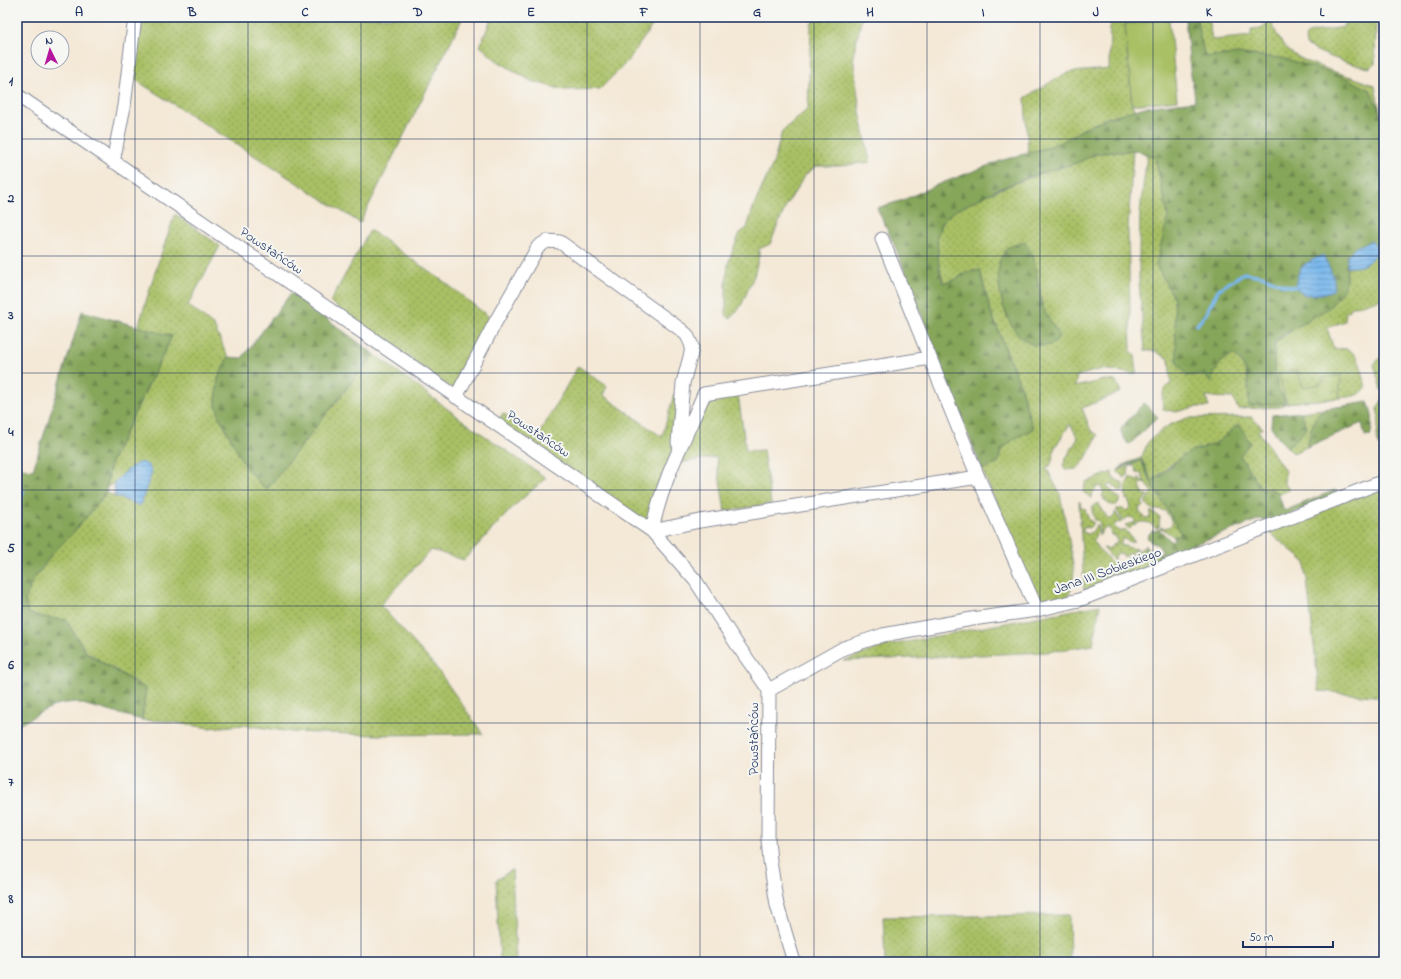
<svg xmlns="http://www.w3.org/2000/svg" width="1401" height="979" viewBox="0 0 1401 979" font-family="'Indie Flower',sans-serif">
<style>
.grass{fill:url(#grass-dots);stroke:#627862}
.forest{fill:url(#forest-firs);stroke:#506a5c}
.park{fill:url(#park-crowns);stroke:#627862}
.pitch{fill:#a9c065;stroke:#627862}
.water{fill:url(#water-rules);stroke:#4a73a5}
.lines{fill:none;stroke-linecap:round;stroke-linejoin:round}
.stream{stroke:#79b7ec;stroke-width:3.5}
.minor-casing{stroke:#888c9a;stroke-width:15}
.minor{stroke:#fff;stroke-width:13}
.grid{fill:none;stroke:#1b2f5e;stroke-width:1;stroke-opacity:0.55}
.labels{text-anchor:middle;stroke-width:4;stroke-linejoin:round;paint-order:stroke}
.street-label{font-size:14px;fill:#1b2f5e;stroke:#f6f6f2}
.neatline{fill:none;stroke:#1b2f5e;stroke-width:1.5}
.grid-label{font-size:13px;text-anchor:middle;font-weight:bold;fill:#1b2f5e}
</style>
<defs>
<pattern id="grass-dots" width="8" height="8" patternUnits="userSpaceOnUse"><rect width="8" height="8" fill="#a9c065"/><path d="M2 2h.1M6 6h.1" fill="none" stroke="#899c56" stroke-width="1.8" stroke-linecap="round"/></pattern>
<pattern id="forest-firs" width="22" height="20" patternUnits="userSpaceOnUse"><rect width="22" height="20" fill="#86a65a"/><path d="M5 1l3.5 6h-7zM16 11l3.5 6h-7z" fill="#6d884e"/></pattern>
<pattern id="park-crowns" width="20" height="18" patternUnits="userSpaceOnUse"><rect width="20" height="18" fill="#a9c065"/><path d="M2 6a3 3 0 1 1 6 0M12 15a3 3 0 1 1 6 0" fill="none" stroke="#899c56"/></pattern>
<pattern id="water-rules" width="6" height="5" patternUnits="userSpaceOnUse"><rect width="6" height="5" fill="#79b7ec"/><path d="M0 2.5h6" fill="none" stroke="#6295c2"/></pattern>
</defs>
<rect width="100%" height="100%" fill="#f6f6f2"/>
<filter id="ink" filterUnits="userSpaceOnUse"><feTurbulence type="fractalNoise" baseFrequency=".025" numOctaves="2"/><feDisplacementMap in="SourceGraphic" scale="8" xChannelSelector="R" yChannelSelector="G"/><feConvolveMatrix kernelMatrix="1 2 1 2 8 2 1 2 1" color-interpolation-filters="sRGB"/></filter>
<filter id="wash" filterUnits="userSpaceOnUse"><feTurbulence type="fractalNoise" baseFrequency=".012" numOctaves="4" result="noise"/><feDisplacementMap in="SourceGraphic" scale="16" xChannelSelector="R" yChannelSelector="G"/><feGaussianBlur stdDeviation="0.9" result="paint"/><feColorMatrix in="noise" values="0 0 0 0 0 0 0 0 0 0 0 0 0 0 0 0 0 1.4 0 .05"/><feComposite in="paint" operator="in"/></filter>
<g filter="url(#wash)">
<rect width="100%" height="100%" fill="#f4e8d6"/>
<path class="grass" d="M135,17H463L360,223L134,79Z
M492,17H658L628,61L600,89L564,90L531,81L496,60L480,46Z
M817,17H862L853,56L860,112L870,162L839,166H817L806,174L786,206L770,244L759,249V256L754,276L741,306L730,319L726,315V284L728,264L732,252L740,233L747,228L753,208L774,161L782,131L808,109L811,24Z
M1134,17H1185V20L1174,19L1125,24L1132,105L1135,110L1109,117L1081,130L1066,140L1046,148L1028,153L1025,98L1057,78L1071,72L1109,69L1110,21Z
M1196,17H1208L1212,40L1251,36V29L1262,28L1271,19C1274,30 1280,42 1289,51C1302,63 1347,75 1366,82L1375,86L1380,112L1370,90C1319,66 1262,48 1205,57L1200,37Z
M1375,18L1376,25L1375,64L1369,68C1347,63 1326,57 1306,45L1305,38L1308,33L1343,27L1345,22Z
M1133,150L1128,230L1131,351L1135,356L1137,372L1133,374L1102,369L1077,376L1075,387L1104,380L1116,381L1121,392L1082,408L1091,431L1098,435L1085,460L1077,469L1065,470L1063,466L1066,458L1078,438L1070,424L1055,447L1052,461L1050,466L1046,467L1060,494L1069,540L1074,571L1072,587L1068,597L1042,603L1038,599L982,470L998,463L1001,450L1014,439L1033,429L1020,385L990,310L980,270L968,272L954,280L944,283C939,267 931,238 942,223C950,212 963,207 974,201C1013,182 1054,169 1094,155L1110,151L1120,152Z
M1147,154L1155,157L1169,216L1156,265L1174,298L1178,363L1216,368L1224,359L1233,354C1242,362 1246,369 1248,381L1277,386L1274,363L1275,342L1315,315L1345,287L1347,267L1368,262L1379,249L1384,256V307L1381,299L1362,305L1353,306L1349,311H1346L1345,321L1327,328L1334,349C1338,349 1343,348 1347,349C1361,354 1363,376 1366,388L1360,394L1349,397L1286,403L1280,407L1238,409L1233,398L1206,397L1209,407H1195L1176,412L1163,409L1162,399L1164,389L1171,383L1169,359L1155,351H1145L1139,283V245L1140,212Z
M175,214L220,246L188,305L214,326L228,357L218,379L216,403L219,416L238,452L266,490L374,354L465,422L546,478L513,507L464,560L431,550L380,605L435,666L483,734L378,735L292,732L243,725L209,728L165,721L142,720L146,689L86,652L66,620C53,618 40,618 28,613L25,600L32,582L52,554L74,532L106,493L141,505L114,483L107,487L111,462L172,336L138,327L155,272Z
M370,230L446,283L493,320L455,391L330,302Z
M1384,354V390H1381L1374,364Z
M578,366L607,386L603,395L662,437L674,394L678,396L674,451L648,523L498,421L503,413L538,436Z
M738,394L746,451L763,450L771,504L725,511L716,457L679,463L706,401Z
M1382,400H1384V444L1378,446L1377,436L1379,417L1377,409Z
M1324,409C1312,421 1311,431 1307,447L1293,453L1287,447L1300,436L1307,427L1301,412Z
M1251,417L1263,428L1258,430L1285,471L1284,482L1289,490L1280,494L1270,489L1262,490L1240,456L1239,424L1219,441L1204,448L1193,450L1172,464L1152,481L1141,458L1148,442L1158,433L1169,425L1187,418Z
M1141,461C1153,486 1168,510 1181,534L1174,537L1163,529L1160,528L1162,527C1165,529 1169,527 1172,524C1170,516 1166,509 1157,509L1155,511L1146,504V501L1152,492C1149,485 1143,484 1142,474L1137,473L1135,467L1134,466H1129L1128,475L1124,478L1117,471Z
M1112,472L1113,478L1123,483L1122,492L1117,490V488L1112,484L1108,485L1107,487L1113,492L1116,496L1120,498V501L1116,505C1108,506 1105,502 1102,495L1104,493L1101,487L1098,486C1094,490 1092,493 1092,498L1083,492L1086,482Z
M1130,477L1137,481L1139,480V477L1140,480L1144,482L1140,485L1142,492L1145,495H1148L1142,503L1144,506L1141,507L1139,508L1140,513L1146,518L1150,517L1151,511L1160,517L1159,527L1155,528C1148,519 1136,521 1130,529L1128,528L1125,525L1134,523L1135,521L1134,518L1128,517L1123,521L1116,509H1123L1126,511L1131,507L1128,500L1125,499L1126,498L1125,487Z
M1384,484V697L1319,691L1305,562L1268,531Z
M1079,501L1081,504L1080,506L1082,508L1085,509L1089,520L1094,523L1089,528L1083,527V532L1088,534L1092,532L1097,524L1098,532L1092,541L1112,563L1121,570L1126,569L1127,558L1144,547L1151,566L1085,590L1084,589Z
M1097,503L1099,504L1108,519H1111L1115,515V512L1122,522L1116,523L1114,526L1116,529L1121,531L1125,529L1134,541L1129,542L1123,538L1120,545C1126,546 1132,550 1138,548L1124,557L1123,554L1118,553L1114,557V560L1103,548L1108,549L1117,542V538L1115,537V535H1111L1110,530L1109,528H1104L1099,536L1100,524L1098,520H1095L1092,511V507Z
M1100,605L1093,645L1047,652L843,661L885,646Z
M512,870L516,962H500L496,880Z
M1069,915L1070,962H885L883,917Z"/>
<path class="forest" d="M1185,17H1196L1200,37L1205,57L1238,54L1282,58L1342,76L1370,90L1380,112L1384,128V256L1379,249C1367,264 1367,267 1347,267L1345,287L1330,307L1283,335L1275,342L1274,363L1277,386L1286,403L1249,406C1247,384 1252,369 1233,354C1218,362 1216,368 1211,383L1203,374L1187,376L1177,363L1174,298L1156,265L1168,216L1155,157L1133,150L1120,152L1110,151L1094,155L1077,163L1041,173L998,189L955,211L941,223L937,237L939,267L943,283L954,280L968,272L980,270L990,310L1020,385L1033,429L1014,439L1001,450L998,463L982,470L896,249L877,208L903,200L934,186L1003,160L1046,148L1066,140L1081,130L1109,117L1145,107L1195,101L1194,91L1190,69Z
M1024,242L1033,254L1043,309L1059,335L1056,342C1050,346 1043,347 1036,345C1033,344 1029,344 1027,342C1005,329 994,284 1000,260C1001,256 1005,251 1008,247Z
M291,293L299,298L374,354L266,490L246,468L219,416L216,403L218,379L228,357L242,358Z
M82,311L172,336L111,462L108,477L106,493L74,532L52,554L32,582L25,600L28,613C40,618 53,618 66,620L86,653L146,689L142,720L75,702L59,704L43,711L17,726V467L33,470Z
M1368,402C1373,415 1374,423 1370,436H1365L1362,423L1307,447L1311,429L1316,417L1324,409Z
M1144,403L1158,417L1130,444L1127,443L1121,433V428Z
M1301,412L1307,427L1300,436L1287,447L1279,439L1271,426L1272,415Z
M1239,424L1250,443L1240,456L1262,490L1270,489L1278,492L1284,511L1335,490L1338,496L1269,522L1260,519L1187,547L1165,561L1151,566L1144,562L1145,553V545C1149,550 1154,553 1161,553L1162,551L1158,545L1152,543L1148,539L1147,536L1152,531H1155L1159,529L1171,541L1174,540V537L1181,534L1167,509L1154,489L1141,461L1127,465L1118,470L1125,464L1141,458L1152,481L1157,478L1183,456L1193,450L1204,448L1219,441Z"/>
<path class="park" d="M1297,370L1303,387L1321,384L1324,378L1341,375L1339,398L1286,403L1279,373Z"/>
<path class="pitch" d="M1169,19L1177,100L1132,105L1125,24Z"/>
<path class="water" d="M1371,241L1379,249C1367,264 1367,267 1347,267V256L1356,247Z
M1323,255C1327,264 1338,280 1333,290L1322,294L1305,295L1295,287C1299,264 1304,264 1323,255Z
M141,462L148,465L152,472L140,506L115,496L114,483C122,475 130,466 141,462Z"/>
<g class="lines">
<path class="stream" d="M1197,325L1205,315L1219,289L1244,273L1262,276L1284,285L1295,287
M17,510L23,491"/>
</g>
</g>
<g filter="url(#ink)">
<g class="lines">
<defs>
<path id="minor" d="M17,95L652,531L695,580L736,643L769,690L768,839L770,861L777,905L794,962
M113,162L124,106L135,17
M882,239L978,477L1037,610
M930,358L704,394C685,439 661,482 652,531L700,521L978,477
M456,397L496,321L538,247L547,241L560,242L680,329L687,335L692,346L691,353L683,383L678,443
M769,690L844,648L883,635L972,619L1037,610L1079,600L1384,481"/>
</defs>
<use href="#minor" class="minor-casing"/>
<use href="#minor" class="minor"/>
</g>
</g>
<path class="grid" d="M135,17V962M248,17V962M361,17V962M474,17V962M587,17V962M700,17V962M814,17V962M927,17V962M1040,17V962M1153,17V962M1266,17V962M17,139H1384M17,256H1384M17,373H1384M17,490H1384M17,606H1384M17,723H1384M17,840H1384"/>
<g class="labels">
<g class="street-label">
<text transform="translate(272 250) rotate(34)" y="5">Powstańców</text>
<text transform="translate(539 433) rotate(34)" y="5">Powstańców</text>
<text transform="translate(1107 570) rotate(-20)" y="5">Jana III Sobieskiego</text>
<text transform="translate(753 739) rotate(-90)" y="5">Powstańców</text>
</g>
</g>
<rect width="1401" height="979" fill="none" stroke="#f6f6f2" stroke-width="44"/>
<g transform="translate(50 50) rotate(355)"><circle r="19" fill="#f6f6f2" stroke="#9ea6b7"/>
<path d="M0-3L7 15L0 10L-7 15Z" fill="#b5179e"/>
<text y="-6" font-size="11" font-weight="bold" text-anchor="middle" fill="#1b2f5e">N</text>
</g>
<path d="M1243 941v6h90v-6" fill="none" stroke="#1b2f5e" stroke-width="2"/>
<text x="1249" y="941" font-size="12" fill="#1b2f5e" stroke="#f6f6f2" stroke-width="3" paint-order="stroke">50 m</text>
<rect x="22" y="22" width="1357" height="935" class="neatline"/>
<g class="grid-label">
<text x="79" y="16">A</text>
<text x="192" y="16">B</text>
<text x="305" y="16">C</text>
<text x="418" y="16">D</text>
<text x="531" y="16">E</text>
<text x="644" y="16">F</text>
<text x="757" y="16">G</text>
<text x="870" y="16">H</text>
<text x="983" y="16">I</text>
<text x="1096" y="16">J</text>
<text x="1209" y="16">K</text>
<text x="1322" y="16">L</text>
<text x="11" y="85">1</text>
<text x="11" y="202">2</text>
<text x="11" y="319">3</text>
<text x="11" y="436">4</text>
<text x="11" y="552">5</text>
<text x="11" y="669">6</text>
<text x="11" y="786">7</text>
<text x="11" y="903">8</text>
</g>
</svg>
